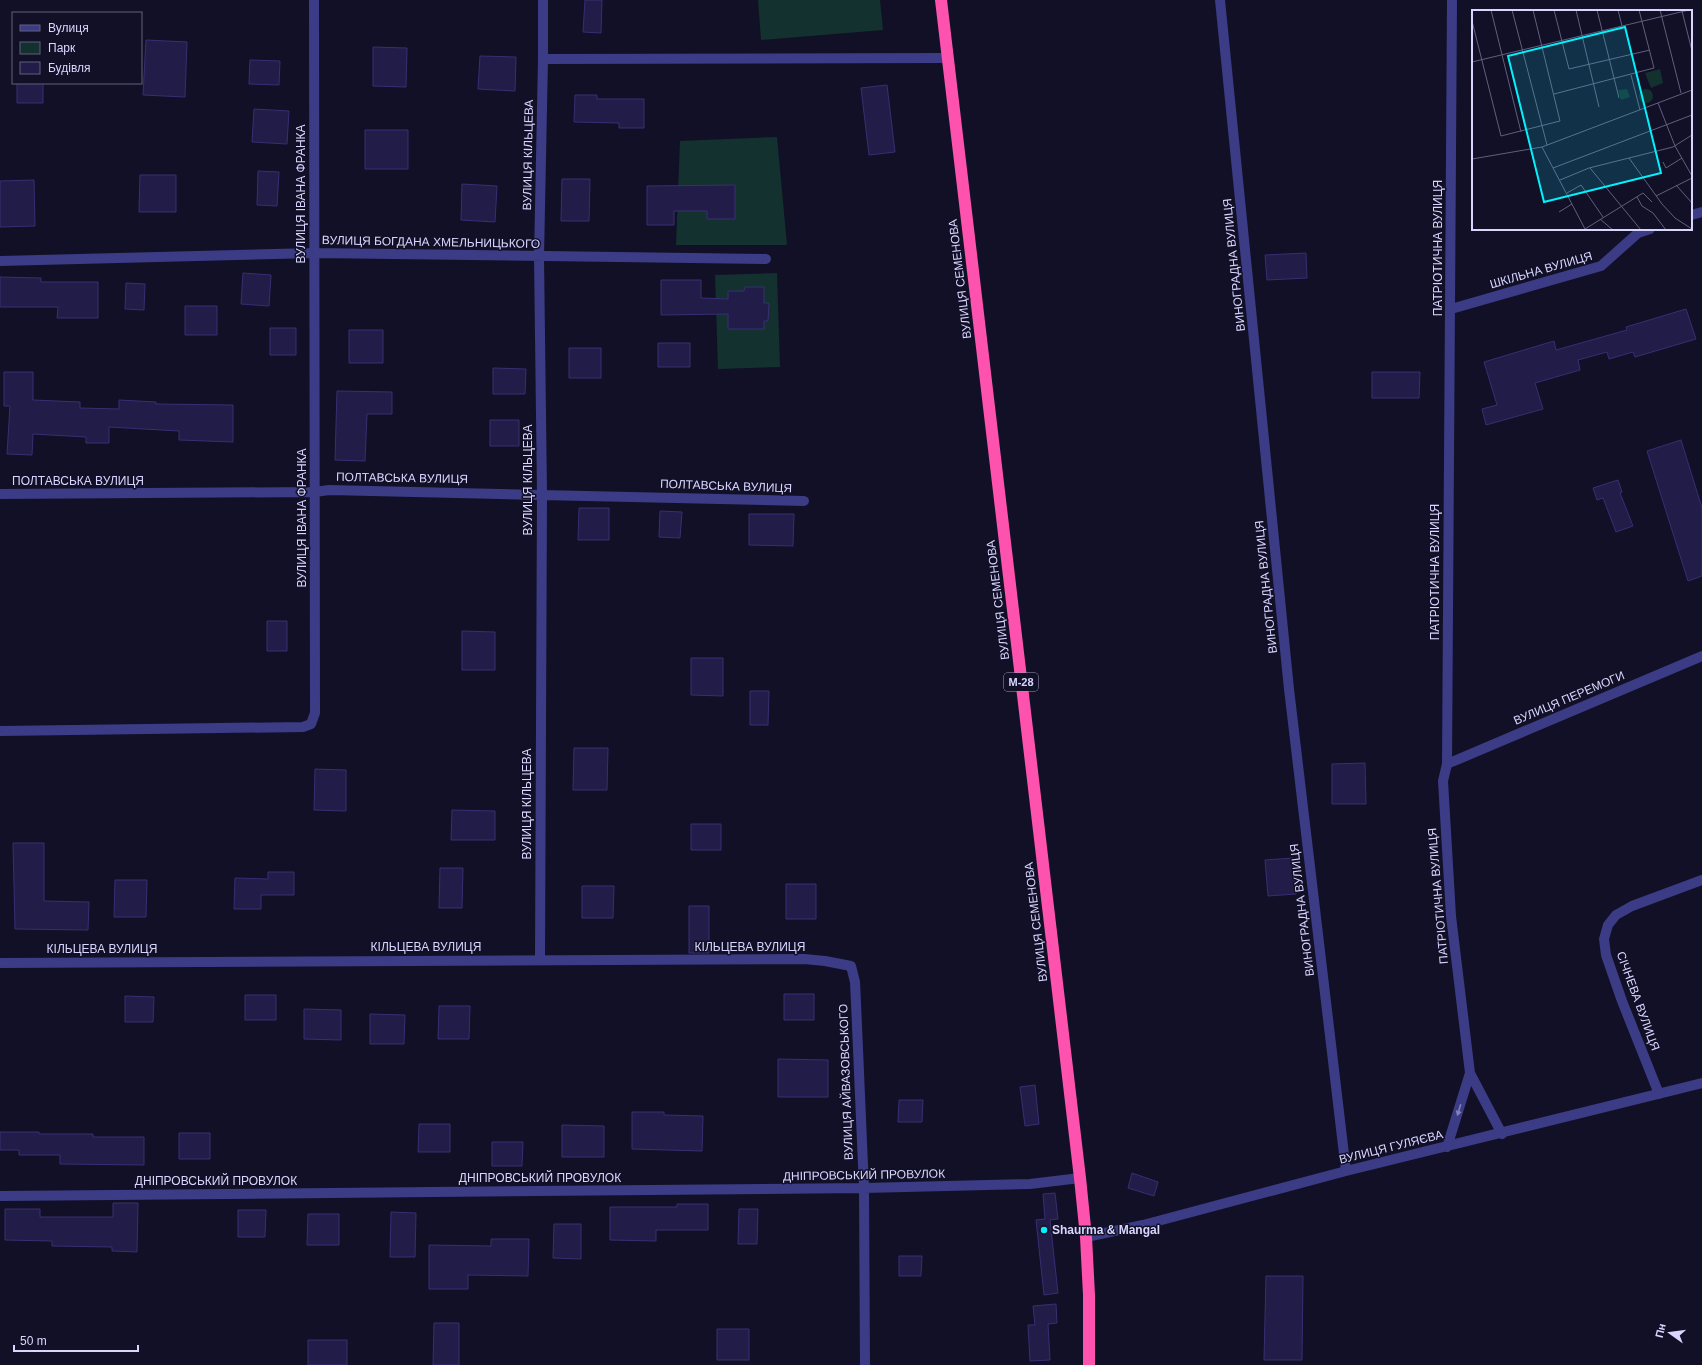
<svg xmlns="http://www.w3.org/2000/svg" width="1702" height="1365" viewBox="0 0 1702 1365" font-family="Helvetica,sans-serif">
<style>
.green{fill:#13312e}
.building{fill:#221c48;stroke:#382e73}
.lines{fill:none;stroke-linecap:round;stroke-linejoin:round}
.minor{stroke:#3b3c85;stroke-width:10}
.highway{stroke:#fd52ae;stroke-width:12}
.oneway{fill:#8281bc}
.poi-dot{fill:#04f1fc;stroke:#121027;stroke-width:1.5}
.labels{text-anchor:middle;stroke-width:3;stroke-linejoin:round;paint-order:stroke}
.shield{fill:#121027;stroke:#9d9bbe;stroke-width:1}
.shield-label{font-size:11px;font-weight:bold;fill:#d8d6ff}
.street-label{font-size:12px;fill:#d8d6ff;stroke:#121027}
.poi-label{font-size:12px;font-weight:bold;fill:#d8d6ff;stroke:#121027;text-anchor:start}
.inset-road{fill:none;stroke:#615f7d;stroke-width:1}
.view{fill:#04f1fc;fill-opacity:0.15;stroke:#04f1fc;stroke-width:2}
.inset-edge{fill:none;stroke:#d8d6ff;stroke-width:2}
</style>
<rect width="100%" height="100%" fill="#121027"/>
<path class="green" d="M758,0H880L883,30L761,40Z
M777,137L787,245H676L680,141Z
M777,273L780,367L718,369L715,275Z"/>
<path class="building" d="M585,0H602L601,33L583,32Z
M146,40L187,42L185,97L143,95Z
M373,47L407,48L406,87L373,86Z
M480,56L516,57L515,91L478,89Z
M250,60L280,61L279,85L249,84Z
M17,83H43V103H17Z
M887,85L895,152L869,155L861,88Z
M575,95H597V99H644V128H619V123L574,122Z
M254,109L289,111L287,144L252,142Z
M365,130H408V169H365Z
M258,171L279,172L277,206L257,205Z
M140,175H176V212H139Z
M562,179H590L589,221H561Z
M34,180L35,226L0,227V181Z
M462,184L497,186L495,222L461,220Z
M735,185V219H707V211H674V225H647V186Z
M1306,253L1307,278L1267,280L1265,255Z
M243,273L271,275L269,306L241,304Z
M0,277L41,278V282H98V318H57L58,307H0Z
M661,280H701V298L728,299V291H744L745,287H764V303H769L768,321H764V329H728V314L661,315Z
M126,283L145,284L144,310L125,309Z
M185,306H217V335H185Z
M1686,309L1696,339L1635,357L1633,352L1609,359L1607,352L1578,360L1580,370L1535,383L1543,409L1486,425L1482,409L1497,405L1484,362L1554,341L1556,350L1627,330L1626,327Z
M270,328H296V355H270Z
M349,330H383V363H349Z
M658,343H690V367H658Z
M569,348H601V378H569Z
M493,368L526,369L525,394H493Z
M4,372H33V400L80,402V408L119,409V400L156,402V404L233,405V442L179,440V431L109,427V443H86V437L33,434L32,455L7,454L10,406H4Z
M1372,372H1420L1419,398H1372Z
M337,391L392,392V414H367L365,461L335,460Z
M490,420H519V446H490Z
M1681,440L1702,508V576L1688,581L1647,451Z
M1618,480L1622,492L1620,493L1633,526L1616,532L1603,498L1597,500L1593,488Z
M579,508H609V540H578Z
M660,511L682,512L680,538L659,537Z
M749,514H794L793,546L749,545Z
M267,621H287V651H267Z
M462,631L495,632V670H462Z
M691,658H723V696L691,695Z
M750,691H769L768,725H750Z
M574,748H608L607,790H573Z
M1365,763L1366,804H1332V764Z
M315,769L346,770V811L314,810Z
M452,810L495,811V840H451Z
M691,824H721V850H691Z
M13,843H44V901L89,902L88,930L15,929Z
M1293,858L1296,894L1268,896L1265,860Z
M440,868H463L462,908H439Z
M268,872H294V895H261V909H234L235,878L268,879Z
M115,880H147L146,917H114Z
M786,884H816V919H786Z
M582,886H614L613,918H582Z
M689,906H709V953H689Z
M784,994H814V1020H784Z
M245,995H276V1020H245Z
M125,996L154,997L153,1022H125Z
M439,1006H470L469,1039H438Z
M304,1009L341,1010V1040L304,1039Z
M370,1014L405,1015L404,1044H370Z
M778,1059L828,1060V1097H778Z
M1035,1085L1039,1124L1025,1126L1020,1087Z
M899,1100H923L922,1122H898Z
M632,1112H664V1115L703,1116L702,1151L632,1149Z
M419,1124H450V1152H418Z
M562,1125L604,1126V1157H562Z
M0,1132H39V1134H93V1137H144V1165L60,1164V1155H19V1150H0Z
M179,1133H210V1159H179Z
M492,1142H523L522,1166H492Z
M1132,1173L1158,1182L1154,1196L1128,1188Z
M1055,1193L1058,1219L1050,1220L1058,1293L1044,1295L1036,1220L1045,1219L1043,1194Z
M113,1203H138L137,1252L112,1251V1247L52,1246V1241L5,1240V1209H40V1217H113Z
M677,1204H708V1230H656V1241L610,1240V1207H677Z
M739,1209H758L757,1244H738Z
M238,1210H266L265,1237H238Z
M391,1212L416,1213L415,1257H390Z
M308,1214H339V1245H307Z
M554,1224H581V1259L553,1258Z
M491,1239H529L528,1276L468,1275V1289H429V1245L491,1246Z
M899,1256H922L921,1276H899Z
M1266,1276H1303L1302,1360H1264Z
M1056,1304L1057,1323L1048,1324L1050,1360L1030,1361L1028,1325H1035L1033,1306Z
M434,1323H459V1365H433Z
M717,1329H749V1360H717Z
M308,1340H347V1365H308Z"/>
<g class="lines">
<path class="minor" d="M1220,0L1289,689L1346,1171
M1452,0L1447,764L1443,781L1451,916L1470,1073L1502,1134
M543,59L948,58
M1691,215L1702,212
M0,261L314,253L766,259
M1451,309L1601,266L1638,233L1650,229
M0,494L315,492L329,490L804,501
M0,731L303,727L311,724L315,713L314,0
M1447,764L1702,656
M540,959L542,494L539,257L543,59V0
M0,963L804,959L825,961L851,966L855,982L856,1003L864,1188L865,1365
M1659,1094L1622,1001L1606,955L1604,939L1608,925L1616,915L1632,906L1702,880
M1447,1147L1470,1073
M0,1196L864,1188L1030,1184L1080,1178
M1086,1237L1143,1225L1346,1171L1702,1083"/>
<path class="highway" d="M941,0L1080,1178L1086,1237L1089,1295V1365"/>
</g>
<defs><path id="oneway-solid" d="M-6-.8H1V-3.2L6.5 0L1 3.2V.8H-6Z"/></defs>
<use class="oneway" href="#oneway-solid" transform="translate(1459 1110) rotate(107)"/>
<circle class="poi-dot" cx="1044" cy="1230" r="4"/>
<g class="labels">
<rect class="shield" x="1004" y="673" width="34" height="18" rx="3"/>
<g class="shield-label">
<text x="1021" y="686">М-28</text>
</g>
<g class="street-label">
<text transform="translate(528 155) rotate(-89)" y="4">ВУЛИЦЯ КІЛЬЦЕВА</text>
<text transform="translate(301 194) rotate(-90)" y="4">ВУЛИЦЯ ІВАНА ФРАНКА</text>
<text transform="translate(431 242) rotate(1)" y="4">ВУЛИЦЯ БОГДАНА ХМЕЛЬНИЦЬКОГО</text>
<text transform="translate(1438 248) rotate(-90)" y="4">ПАТРІОТИЧНА ВУЛИЦЯ</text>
<text transform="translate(1234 265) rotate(-96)" y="4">ВИНОГРАДНА ВУЛИЦЯ</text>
<text transform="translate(1541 270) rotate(-16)" y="4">ШКІЛЬНА ВУЛИЦЯ</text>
<text transform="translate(960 279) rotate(-97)" y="4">ВУЛИЦЯ СЕМЕНОВА</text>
<text transform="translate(402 478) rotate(1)" y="4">ПОЛТАВСЬКА ВУЛИЦЯ</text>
<text transform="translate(528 480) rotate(-90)" y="4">ВУЛИЦЯ КІЛЬЦЕВА</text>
<text x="78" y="485">ПОЛТАВСЬКА ВУЛИЦЯ</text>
<text transform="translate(726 486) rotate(2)" y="4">ПОЛТАВСЬКА ВУЛИЦЯ</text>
<text transform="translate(302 518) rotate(-90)" y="4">ВУЛИЦЯ ІВАНА ФРАНКА</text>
<text transform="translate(1435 572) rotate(-90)" y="4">ПАТРІОТИЧНА ВУЛИЦЯ</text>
<text transform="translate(1266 587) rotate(-96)" y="4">ВИНОГРАДНА ВУЛИЦЯ</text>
<text transform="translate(998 600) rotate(-97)" y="4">ВУЛИЦЯ СЕМЕНОВА</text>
<text transform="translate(1569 698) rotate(-23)" y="4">ВУЛИЦЯ ПЕРЕМОГИ</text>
<text transform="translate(527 804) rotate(-90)" y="4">ВУЛИЦЯ КІЛЬЦЕВА</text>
<text transform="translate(1438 896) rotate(-95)" y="4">ПАТРІОТИЧНА ВУЛИЦЯ</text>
<text transform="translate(1302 910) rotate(-97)" y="4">ВИНОГРАДНА ВУЛИЦЯ</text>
<text transform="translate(1036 922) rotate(-97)" y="4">ВУЛИЦЯ СЕМЕНОВА</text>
<text x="426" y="951">КІЛЬЦЕВА ВУЛИЦЯ</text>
<text x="750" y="951">КІЛЬЦЕВА ВУЛИЦЯ</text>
<text x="102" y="953">КІЛЬЦЕВА ВУЛИЦЯ</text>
<text transform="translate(1638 1001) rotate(70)" y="4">СІЧНЕВА ВУЛИЦЯ</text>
<text transform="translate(846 1082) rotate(-92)" y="4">ВУЛИЦЯ АЙВАЗОВСЬКОГО</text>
<text transform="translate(1391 1147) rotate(-14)" y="4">ВУЛИЦЯ ГУЛЯЄВА</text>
<text transform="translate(864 1175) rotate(-1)" y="4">ДНІПРОВСЬКИЙ ПРОВУЛОК</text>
<text x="540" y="1182">ДНІПРОВСЬКИЙ ПРОВУЛОК</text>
<text x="216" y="1185">ДНІПРОВСЬКИЙ ПРОВУЛОК</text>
</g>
<g class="poi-label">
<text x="1052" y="1234">Shaurma &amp; Mangal</text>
</g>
</g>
<g transform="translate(1472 10)">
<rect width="220" height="220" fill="#121027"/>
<path d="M188,59L191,73L179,78L173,63ZM155,79L158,87L149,90L146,80ZM167 86a7 7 0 1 1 14 0a7 7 0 1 1-14 0Z" fill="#13312e"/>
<path class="inset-road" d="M19,0L49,122M40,0L75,135M82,0L97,59L178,40M104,0L127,97M125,0L147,88M146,0L150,16M188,0L209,83M210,1L220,41M0,11L29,126L88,111L61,0M0,52L217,0M159,65L168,100M82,84L182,58L167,0M186,93L203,136L220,166M70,137L113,219M157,148L190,194L203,208L220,219M0,149L70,137L220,80M191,152L194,158L210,148M81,158L220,105M118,158L169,220M88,170L117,158L201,137L220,125M204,175L220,193M95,183L109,175L131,207M184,186L220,168M165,187L170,196L181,203L194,220M87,202L100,194M128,209L141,220M113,219L171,183L180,192"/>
<path class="view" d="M153,17L189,163L72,192L36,46Z"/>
<rect width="220" height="220" class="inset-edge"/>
</g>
<rect x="12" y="12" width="130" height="72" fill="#121027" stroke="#615f7d"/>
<rect x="20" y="25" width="20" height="6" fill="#3b3c85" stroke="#615f7d"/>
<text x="48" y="32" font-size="12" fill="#d8d6ff">Вулиця</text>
<rect x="20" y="42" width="20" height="12" fill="#13312e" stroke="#615f7d"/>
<text x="48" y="52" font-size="12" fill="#d8d6ff">Парк</text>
<rect x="20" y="62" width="20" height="12" fill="#221c48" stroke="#615f7d"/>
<text x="48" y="72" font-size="12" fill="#d8d6ff">Будівля</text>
<g transform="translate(1670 1333) rotate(284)" stroke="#121027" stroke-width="3" paint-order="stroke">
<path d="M0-3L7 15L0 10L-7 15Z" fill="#d8d6ff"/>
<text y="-6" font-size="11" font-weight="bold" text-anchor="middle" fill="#d8d6ff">Пн</text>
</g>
<path d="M14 1345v6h124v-6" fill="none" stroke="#d8d6ff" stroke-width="2"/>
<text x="20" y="1345" font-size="12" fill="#d8d6ff" stroke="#121027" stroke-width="3" paint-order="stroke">50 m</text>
</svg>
